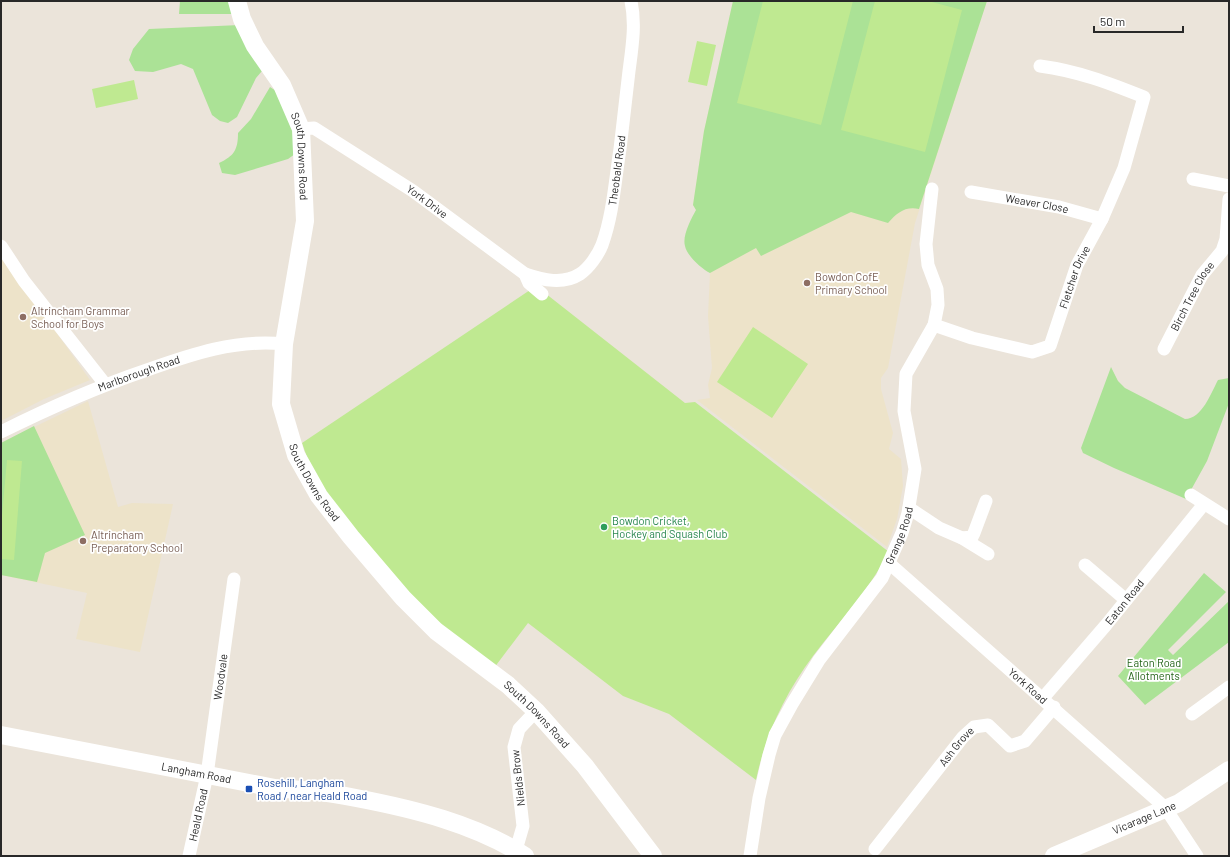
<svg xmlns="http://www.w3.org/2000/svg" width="1230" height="857" viewBox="0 0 1230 857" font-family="Barlow,sans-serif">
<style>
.education{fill:#ede3c9}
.green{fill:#abe296}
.pitch{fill:#bfe991}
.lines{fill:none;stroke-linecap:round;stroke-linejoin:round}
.street{stroke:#fff;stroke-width:13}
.secondary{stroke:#fff;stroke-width:18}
.education-dot{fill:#8d6e63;stroke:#fff;stroke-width:1.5}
.leisure-dot{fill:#2e9e5b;stroke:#fff;stroke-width:1.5}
.transit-dot{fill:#1a4fb4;stroke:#fff;stroke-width:1.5}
.labels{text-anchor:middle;stroke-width:3.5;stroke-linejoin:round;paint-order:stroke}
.street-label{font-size:11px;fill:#282828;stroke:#fff}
.education-label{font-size:11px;fill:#785e54;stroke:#fff;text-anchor:start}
.leisure-label{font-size:11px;fill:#27864d;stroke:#fff;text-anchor:start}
.park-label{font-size:11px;fill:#246419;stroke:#fff}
.transit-label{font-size:11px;fill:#164399;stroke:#fff;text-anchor:start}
</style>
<rect width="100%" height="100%" fill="#ebe4da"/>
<path class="education" d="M733,1H987L915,223L888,368L881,378V389L893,433L889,449L901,459L903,486L897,519L887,547L697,400L710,398L708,385L712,368L708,316L710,273L695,261L685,246V238L696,210L693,205L704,131Z
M1,254L90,380L44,399L1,421Z
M88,401L118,507L132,503L173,504L140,652L76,639L87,593L1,575V443Z"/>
<path class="green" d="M180,1H231L234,14H179Z
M733,1H987L919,209C905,206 897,213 888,223L851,212L761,256L756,248L710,273C702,269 687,256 685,246C682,236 691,219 696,210L693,205L704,131Z
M240,25L262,71L256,78L237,117L228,123L220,121L212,115L193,69L181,64L153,72L135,71L129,60L133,49L149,29Z
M270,87L276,91L292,123L295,154L288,159L235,175L222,173L219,163C234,156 238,150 238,133L251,119Z
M1111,367L1118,381L1125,388L1185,419C1202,419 1211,393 1218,380L1229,378V403L1207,461L1186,499L1114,468L1083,453L1081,448Z
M34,426L85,535L45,553L37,582L1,575V443Z
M1204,573L1226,592L1168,650L1173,655L1229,601V642L1145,705L1118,676Z"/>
<path class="pitch" d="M763,1H853L821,125L737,103Z
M875,1H928L962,10L925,152L841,130Z
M697,41L716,45L707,86L688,82Z
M134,80L138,99L96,108L92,89Z
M536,286L685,403L695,402L889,552C869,590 839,622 813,656C785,694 766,733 756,780L669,714L623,696L528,623L494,668L464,646L418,603L331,501L308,460L302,443Z
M753,327L808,364L772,418L717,382Z
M7,460L22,461L14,560L1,559V527Z"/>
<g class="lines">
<g class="street">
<path id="s1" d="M301,129L314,128L413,191L525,274L529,283L542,294"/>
<path d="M1193,179L1229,186"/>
<path id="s2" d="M971,192L1059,207L1102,219"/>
<path d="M1,246L24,281L105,384"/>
<path id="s3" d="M525,274C543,280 563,285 580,274C589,268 598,255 602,245C613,215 615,181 620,149C623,123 626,97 629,71C632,48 636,24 631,1"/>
<path id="s4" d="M934,325L972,338L1032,352L1050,346L1077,265L1102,219L1124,168L1144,97C1109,83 1078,71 1040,66"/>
<path id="s5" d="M1164,349L1202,275L1222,251L1226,239L1229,199"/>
<path id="s6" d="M1,432C49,408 97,387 147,370C192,354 236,339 284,344"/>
<path d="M1191,495L1229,519"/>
<path d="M909,508L939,528L962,538L988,554"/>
<path d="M962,538L972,537L974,533L986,501"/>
<path id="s7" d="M890,564L1160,803L1166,809L1197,856"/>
<path d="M1085,565L1126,600"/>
<path id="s8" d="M1043,698L1106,625L1204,504"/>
<path d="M1192,714L1229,687"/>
<path id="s9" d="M875,849L963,737L974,727L988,725L1010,746L1025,741L1054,707"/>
<path d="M516,850L523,826L514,747L519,729L536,711"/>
<path id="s10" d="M189,856L207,775L234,579"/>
<path id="s11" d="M750,856L759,798L769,755L775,735L792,704L819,660L882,578L902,533L908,513L915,469L904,411L906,374L934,325L938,305L937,289L928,265L926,244L932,189"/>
</g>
<g class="secondary">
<path id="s12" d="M237,1L242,19L255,46L282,85L301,129L305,221L284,344L281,404L296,455L319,496L351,537L403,598L436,631L508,685L536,711L585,766L653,856"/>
<path id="s13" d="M1,735L280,789C306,789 331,793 356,798C414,809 475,824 525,856"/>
<path id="s14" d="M1054,856L1179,803L1229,770"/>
</g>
</g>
<g class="education-dot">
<circle cx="807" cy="283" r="4"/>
<circle cx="23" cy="317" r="4"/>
<circle cx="83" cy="541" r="4"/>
</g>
<circle class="leisure-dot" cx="604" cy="527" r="4"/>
<rect class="transit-dot" x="245" y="785" width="8" height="8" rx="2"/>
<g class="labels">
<g class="street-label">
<text dy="4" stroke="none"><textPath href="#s12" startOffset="171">South Downs Road</textPath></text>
<text dy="4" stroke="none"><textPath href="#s3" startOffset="170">Theobald Road</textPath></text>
<text dy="4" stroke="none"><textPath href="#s1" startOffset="148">York Drive</textPath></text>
<text dy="4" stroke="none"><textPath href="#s2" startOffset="67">Weaver Close</textPath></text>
<text dy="4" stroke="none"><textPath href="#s4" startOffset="194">Fletcher Drive</textPath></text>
<text dy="4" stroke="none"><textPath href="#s5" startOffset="60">Birch Tree Close</textPath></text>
<text dy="4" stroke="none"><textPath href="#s6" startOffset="150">Marlborough Road</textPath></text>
<text dy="4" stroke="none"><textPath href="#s12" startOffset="507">South Downs Road</textPath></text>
<text dy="4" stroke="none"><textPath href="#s11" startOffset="360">Grange Road</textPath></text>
<text dy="4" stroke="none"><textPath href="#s8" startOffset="126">Eaton Road</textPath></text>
<text dy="4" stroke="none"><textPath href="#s10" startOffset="182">Woodvale</textPath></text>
<text dy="4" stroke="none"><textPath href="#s7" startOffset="184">York Road</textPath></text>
<text dy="4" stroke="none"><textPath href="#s12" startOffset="831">South Downs Road</textPath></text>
<text dy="4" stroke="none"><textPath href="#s9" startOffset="131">Ash Grove</textPath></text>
<text dy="4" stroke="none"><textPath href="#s13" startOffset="199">Langham Road</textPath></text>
<text transform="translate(518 778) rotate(-96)" y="4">Nields Brow</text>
<text dy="4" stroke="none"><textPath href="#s10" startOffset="42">Heald Road</textPath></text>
<text dy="4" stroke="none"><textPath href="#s14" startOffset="98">Vicarage Lane</textPath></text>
</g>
<g class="education-label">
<text x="815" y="281">Bowdon CofE<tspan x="815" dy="13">Primary School</tspan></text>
<text x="31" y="315">Altrincham Grammar<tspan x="31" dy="13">School for Boys</tspan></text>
<text x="91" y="539">Altrincham<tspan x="91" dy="13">Preparatory School</tspan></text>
</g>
<g class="leisure-label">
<text x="612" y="525">Bowdon Cricket,<tspan x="612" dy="13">Hockey and Squash Club</tspan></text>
</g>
<g class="park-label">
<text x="1154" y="667">Eaton Road<tspan x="1154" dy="13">Allotments</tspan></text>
</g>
<g class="transit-label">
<text x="257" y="787">Rosehill, Langham<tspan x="257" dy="13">Road / near Heald Road</tspan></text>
</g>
</g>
<rect width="1230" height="857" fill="none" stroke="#282828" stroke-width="4"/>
<path d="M1094 26v6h89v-6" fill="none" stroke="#282828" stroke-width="2"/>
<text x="1100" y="26" font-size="12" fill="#282828" stroke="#ffffff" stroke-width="3" paint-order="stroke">50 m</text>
</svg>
